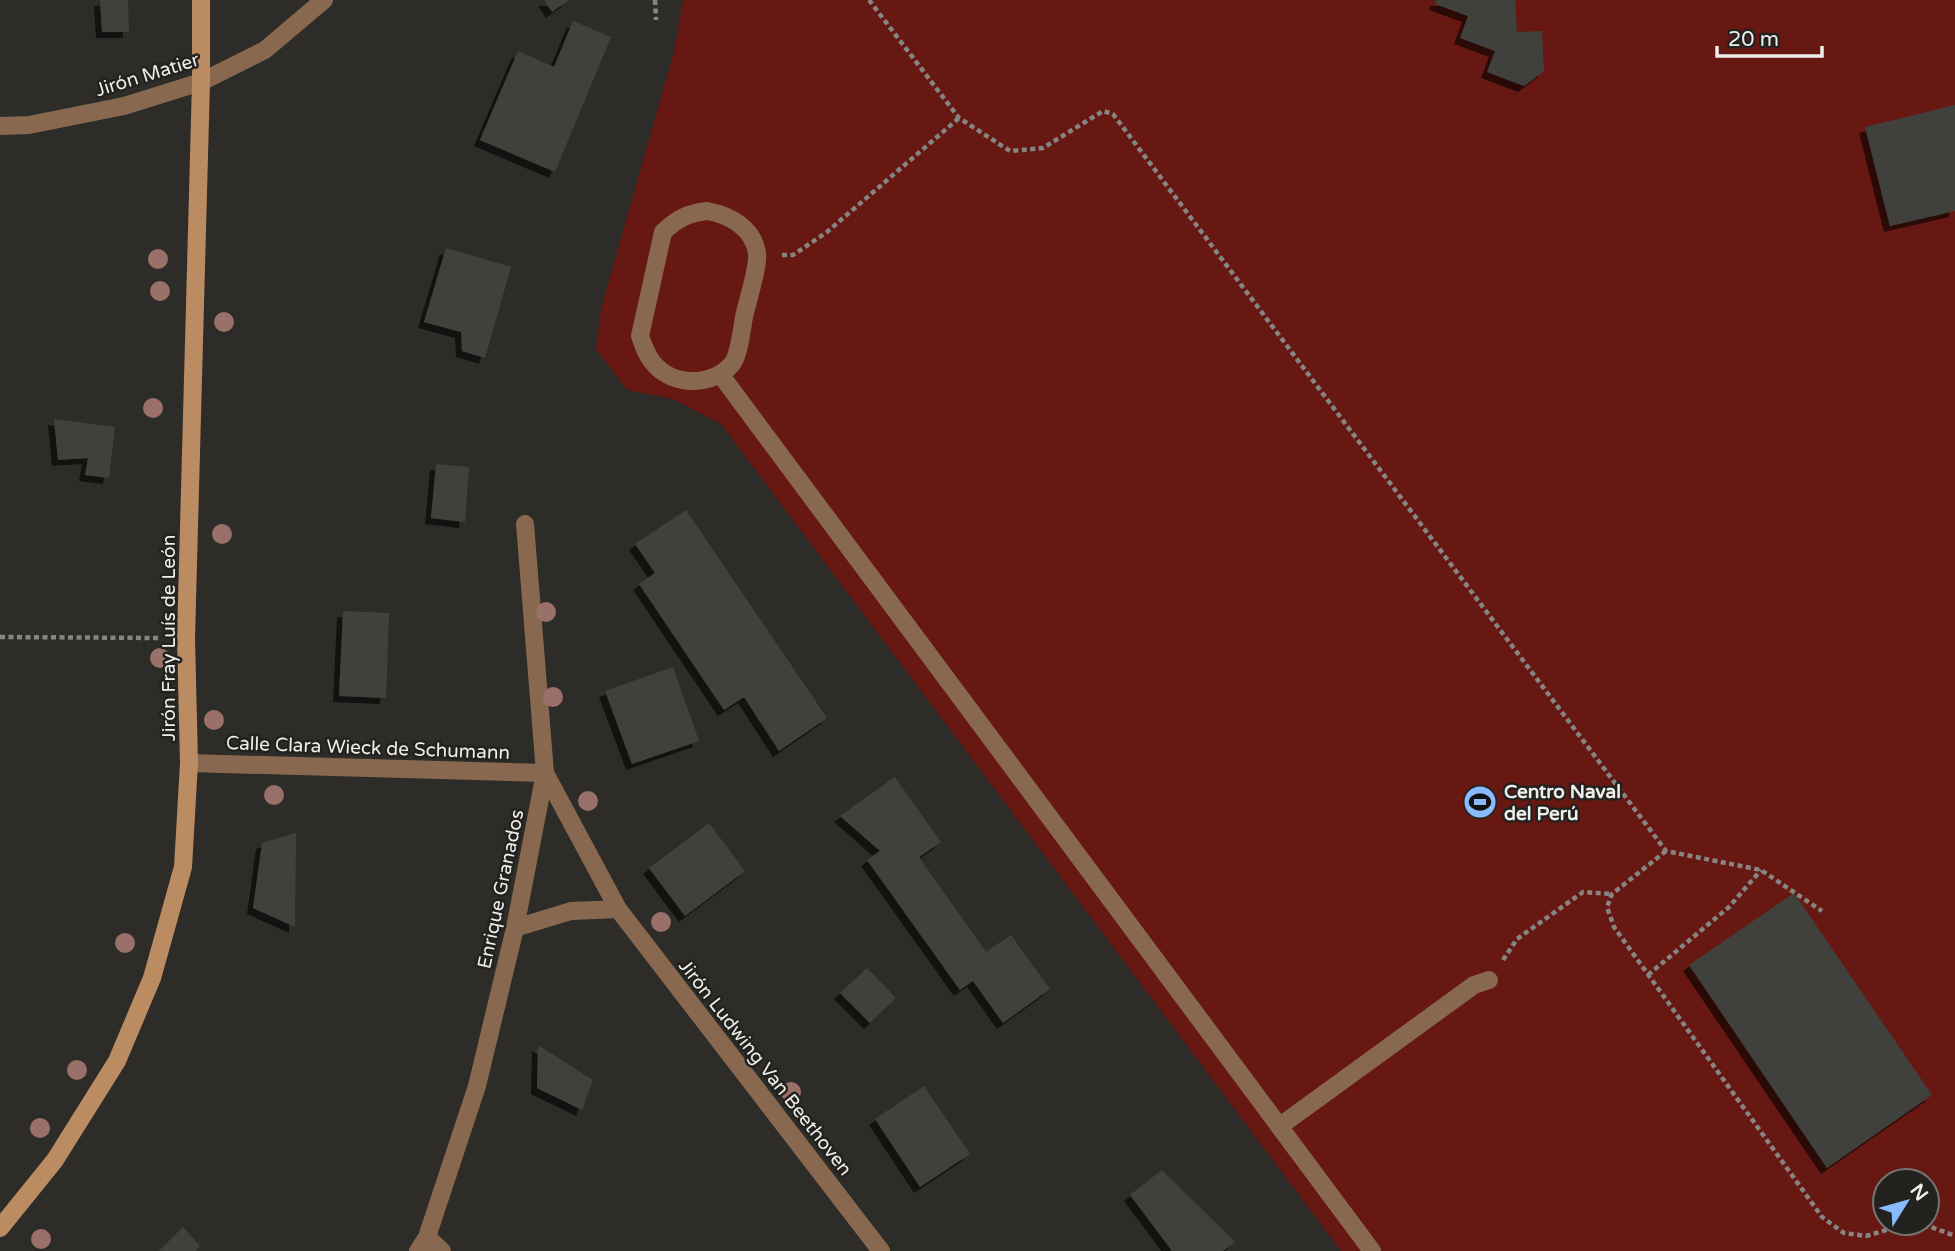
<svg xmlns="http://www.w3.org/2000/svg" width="1955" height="1251" viewBox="0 0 1955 1251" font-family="'Varela Round',sans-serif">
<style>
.green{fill:#671812;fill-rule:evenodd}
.building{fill:#40413e;filter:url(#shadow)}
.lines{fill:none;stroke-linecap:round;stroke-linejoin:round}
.path{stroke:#868582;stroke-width:4.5;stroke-dasharray:5 3.5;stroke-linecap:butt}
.lane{stroke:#886950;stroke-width:18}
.street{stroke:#886950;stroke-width:18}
.secondary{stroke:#bb8b62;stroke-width:18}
.tree{fill:#9a7169}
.labels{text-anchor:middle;stroke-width:5;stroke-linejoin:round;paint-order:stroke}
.street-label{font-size:19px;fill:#eeeeec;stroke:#23221f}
.poi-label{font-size:19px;font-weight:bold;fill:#eeeeec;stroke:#23221f;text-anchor:start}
</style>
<defs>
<filter id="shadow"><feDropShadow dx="-6" dy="6" stdDeviation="0" flood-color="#0009"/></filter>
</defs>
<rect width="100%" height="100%" fill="#2d2c28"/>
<path class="green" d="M683,0H1955V1251H1341L721,424L673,399L627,390L596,349L601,309L674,52ZM1885,1181H1927V1223H1885Z"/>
<path class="building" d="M100,0H128L129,32H102Z
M544,0H569L552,12Z
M1436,0H1515L1517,32L1542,31L1544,71L1524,86L1487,72L1495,51L1460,38L1468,16L1435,4Z
M573,21L611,37L555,172L480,140L518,51L554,67Z
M1955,105V211L1890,226L1865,127Z
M446,248L511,267L485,358L462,351L461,332L424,322Z
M54,419L115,427L109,478L85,475L88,458L58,460Z
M436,464L469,467L465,522L431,518Z
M686,510L827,718L779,751L744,697L724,710L639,584L655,573L635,544Z
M343,611L389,613L386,698L339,696Z
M673,667L699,741L632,764L605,691Z
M895,777L941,842L919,857L986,952L1011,935L1050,989L1003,1023L973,981L960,990L867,860L880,851L840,816Z
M709,823L745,871L685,916L649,868Z
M296,833L295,927L253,908L262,843Z
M1794,893L1932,1095L1827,1168L1689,965Z
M867,968L896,998L870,1023L840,993Z
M538,1045L593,1080L582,1110L537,1088Z
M924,1086L970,1154L920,1187L875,1119Z
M1162,1170L1235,1242L1223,1251H1172L1130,1195Z
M183,1227L200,1246L195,1251H159Z"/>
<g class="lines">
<path class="path" d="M655,0L656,20
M869,0L959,118L1010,151L1043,148L1103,111L1113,114L1666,851L1761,870L1822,911
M782,255H793L827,232L959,118
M0,637L160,638
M1666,851L1612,894L1607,907L1614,927L1822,1217L1844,1233L1866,1236L1907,1224L1931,1227L1955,1236
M1503,960L1517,939L1583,892L1612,894
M1648,975L1729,907L1761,870"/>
<path class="lane" d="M707,211C729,215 753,227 757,253C759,265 747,303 744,317C742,328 739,356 732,364C713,386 675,387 655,365C647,357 644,347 640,336L663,232C677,219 688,213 707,211Z
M720,374L1372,1251
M1280,1126L1474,985L1489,980"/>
<path class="street" d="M0,126L29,125L124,106L201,82L265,50L324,0
M189,763L545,773L618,909L881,1251
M515,928L571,911L618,909
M427,1237L442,1251
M418,1251L427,1237L477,1086L515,928L545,773L525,524"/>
<path class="secondary" d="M0,1228L55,1160L117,1061L152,978L183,867L189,763L186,638L201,82V0"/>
</g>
<g class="tree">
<circle cx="158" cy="259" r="10"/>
<circle cx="160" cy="291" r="10"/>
<circle cx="224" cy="322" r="10"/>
<circle cx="153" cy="408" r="10"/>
<circle cx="222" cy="534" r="10"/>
<circle cx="546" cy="612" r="10"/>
<circle cx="160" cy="658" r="10"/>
<circle cx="553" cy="697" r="10"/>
<circle cx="214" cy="720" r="10"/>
<circle cx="274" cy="795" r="10"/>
<circle cx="588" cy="801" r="10"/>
<circle cx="661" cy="922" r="10"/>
<circle cx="125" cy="943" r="10"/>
<circle cx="77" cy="1070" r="10"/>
<circle cx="791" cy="1092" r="10"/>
<circle cx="40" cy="1128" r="10"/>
<circle cx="41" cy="1239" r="10"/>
</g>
<defs>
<symbol id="stadium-disc" viewBox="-11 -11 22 22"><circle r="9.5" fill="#88bafc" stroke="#23221f"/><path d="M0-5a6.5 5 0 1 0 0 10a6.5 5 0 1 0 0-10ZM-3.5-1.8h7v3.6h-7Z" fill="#111"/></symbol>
</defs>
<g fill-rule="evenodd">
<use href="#stadium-disc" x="1461" y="783" width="38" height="38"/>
</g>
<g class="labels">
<g class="street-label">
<text transform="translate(147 74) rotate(-17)" y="7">Jirón Matier</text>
<text transform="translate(168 638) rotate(-90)" y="7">Jirón Fray Luís de León</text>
<text transform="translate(368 747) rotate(2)" y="7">Calle Clara Wieck de Schumann</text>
<text transform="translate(500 889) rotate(-78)" y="7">Enrique Granados</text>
<text transform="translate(766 1067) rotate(52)" y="7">Jirón Ludwing Van Beethoven</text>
</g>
<g class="poi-label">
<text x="1504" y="798">Centro Naval<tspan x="1504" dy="22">del Perú</tspan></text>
</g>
</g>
<g transform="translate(1906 1202) rotate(53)"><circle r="33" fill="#23221f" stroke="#747471" stroke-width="2"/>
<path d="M0-5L12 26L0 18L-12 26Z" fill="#88bafc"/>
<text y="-10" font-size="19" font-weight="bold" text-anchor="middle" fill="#eeeeec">N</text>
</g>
<path d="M1717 46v10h105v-10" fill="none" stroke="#eeeeec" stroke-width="3.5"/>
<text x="1728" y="46" font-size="21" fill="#eeeeec" stroke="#23221f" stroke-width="5" paint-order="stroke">20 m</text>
</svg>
